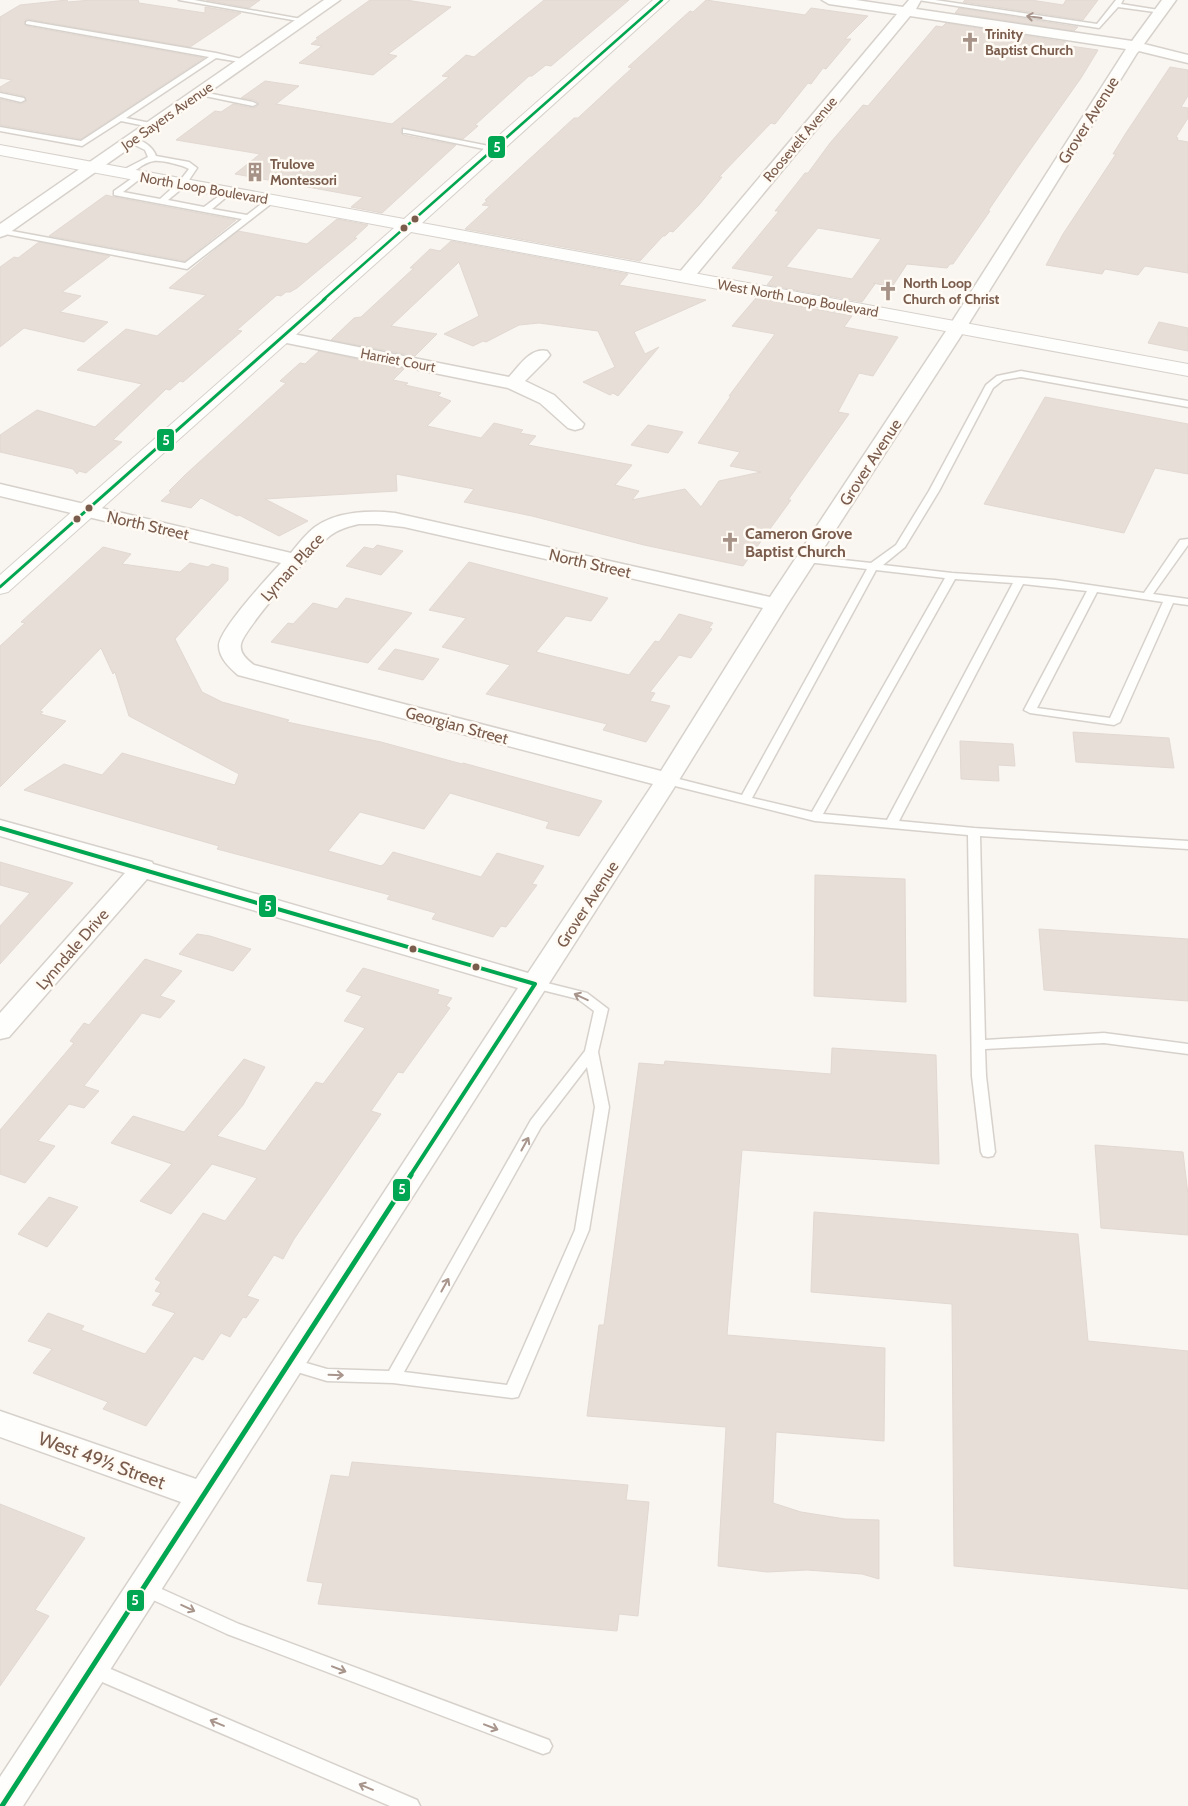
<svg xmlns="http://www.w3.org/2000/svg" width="1188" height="1806" viewBox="0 0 1188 1806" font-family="Cabin,sans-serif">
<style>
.building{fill:#e6ded7;stroke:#e2d8d2;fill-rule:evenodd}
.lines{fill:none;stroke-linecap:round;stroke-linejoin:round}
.service-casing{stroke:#d7d1cb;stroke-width:3}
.minor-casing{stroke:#d7d1cb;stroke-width:3}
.tertiary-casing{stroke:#d7d1cb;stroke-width:2}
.service{fill:#fefefd;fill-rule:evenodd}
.minor{fill:#fefefd;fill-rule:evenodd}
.tertiary{fill:#fefefd;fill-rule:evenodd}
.bus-1-far3-casing{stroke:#fffaf3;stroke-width:5}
.bus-1-far2-casing{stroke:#fffaf3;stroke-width:6}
.bus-1-far1-casing{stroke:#fffaf3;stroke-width:8}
.bus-1-casing{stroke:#fffaf3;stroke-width:9}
.bus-1-far3{stroke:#00a651;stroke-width:2.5}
.bus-1-far2{stroke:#00a651;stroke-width:3}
.bus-1-far1{stroke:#00a651;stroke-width:4}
.bus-1{stroke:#00a651;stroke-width:5}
.oneway{stroke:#a8958b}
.bus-dot{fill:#7a5c4d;stroke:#fffaf3;stroke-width:2}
.labels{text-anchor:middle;stroke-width:5;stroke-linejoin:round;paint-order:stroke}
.far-poi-label{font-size:14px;font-weight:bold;fill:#7a5c4d;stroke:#fffaf3;text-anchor:start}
.far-street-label{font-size:14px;fill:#7a5c4d;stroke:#fffaf3}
.street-label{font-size:16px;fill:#7a5c4d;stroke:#fffaf3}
.poi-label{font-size:16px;font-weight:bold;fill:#7a5c4d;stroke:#fffaf3;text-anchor:start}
.near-street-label{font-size:19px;fill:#7a5c4d;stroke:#fffaf3}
.line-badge{stroke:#fffaf3;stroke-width:2}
.badge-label{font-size:14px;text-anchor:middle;font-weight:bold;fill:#fff}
</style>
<rect width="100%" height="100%" fill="#f9f5f0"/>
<path class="building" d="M67,0L68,2L91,0H138L139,3L205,13V7L241,13L190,47L27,19L24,22L26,26L204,58L81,139L0,125V99L21,104L27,101L24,96L0,91V87L12,80L0,78V17L20,5Z
M206,0H260L249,8Z
M370,0H406L451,7L388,54L397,56L373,75L299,63L322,46L311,44L319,38H316Z
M544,0H629L551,66L546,65L532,76H529L475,125L478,126L463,139L402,128L401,133L403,135L456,145L382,213L351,207L363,197L235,174L260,154L176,140L215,111L221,112L233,104L253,108L258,106L259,103L254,100L241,98L265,81L299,86L276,104L392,124L449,77L442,76L466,55L474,57Z
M706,0L805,15L811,8L868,16L845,39H851L826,69L823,68L811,84L808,83L775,124L771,123L719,177H722L699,205L673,232L670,231L665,236H663L640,261L465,229L490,206L482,205L487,201L485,200L574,118H578L632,68L628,67L690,11L693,12Z
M965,0H1031L1063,5L1066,0H1098L1083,20L963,2Z
M959,8L1078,27L1074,31L955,13Z
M946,23L1066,42L1063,45L1098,50L1081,78L1018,167L988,211H990L953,264H950L947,268L907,264L892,287L873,283L875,284L862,302L767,285L774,276L732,268L779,211H775L805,173H808L830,143L863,105L868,106L936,26L942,27ZM818,228L881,239L852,279L786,267Z
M1170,67L1188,70V96L1181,107L1188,108V118L1176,137L1178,138L1177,140L1188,142V273L1145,266L1138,275L1105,269L1102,274L1046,265L1063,234L1116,154H1113L1126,133Z
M106,195L114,197L236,220L185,261L49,236Z
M337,219L368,225L354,238H357L297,288L290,292H286L281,296L277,295L237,330L242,331L183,382L180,381L170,390L166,389L113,440L122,442L86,473L79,471L77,474L73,469L0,452V435L37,410L95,427L142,384L77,370L126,329L157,336L206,295L169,288L238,231L307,244Z
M451,241L628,274L619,285L706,300L634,332L645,354L659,347L618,396L613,393L610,395L583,382L615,367L598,331L539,323L519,325L486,342L483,341L473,346L444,334L479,316L459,262L391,326L437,334L415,356L331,340L354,318L361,317L414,268H410L430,249L440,251Z
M39,242L110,256L62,292L81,296L60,312L108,322L84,342L24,328L0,347V267L14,257L18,258Z
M756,298L852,316L844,327L898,337L873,376L859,373L838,412L849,414L788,500H791L743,566L644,545L532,516L464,502L474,489L396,474L397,491L265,499L308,521L279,536L239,515L237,516L201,498L191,508L161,501L171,492L169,491L185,475L286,383L280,381L300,363L305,364L319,351L404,369L393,380L408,383L405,385L441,393L438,396L451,401L427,426L481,438L494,423L523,430L520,433L536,436L528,445L632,465L615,485L639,491L632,500L685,489L701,507L719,481L761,472L730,466L740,452L698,443L731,396H729L775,334L732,326Z
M1159,322L1188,328V351L1148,343Z
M1045,397L1188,424V474L1155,468L1124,533L984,504Z
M648,425L683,432L668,453L631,445Z
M377,545L403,551L381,575L346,566L364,547L373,549Z
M103,547L131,554L122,564L180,572L190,563L208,567L212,564L228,568V580L175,639L202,692L222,702L289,720L287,722L381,742L462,764L463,763L602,801L579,836L546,828L549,822L450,793L424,829L360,812L328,851L381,866L384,864L393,852L481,877L497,853L544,866L532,884L537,885L506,927L501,926L493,937L432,919L436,913L387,899L390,895L217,849L219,846L24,790L64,764L102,775L122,753L235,785L239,774L129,716L115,672L113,674L101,648L40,711L43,712L40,714L66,721L0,787V646L25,623L21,622Z
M469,562L608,598L591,621L566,616L536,652L629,675L655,641L659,642L679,614L713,623L709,628L712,629L691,658L679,655L650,692L655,693L650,701L670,706L646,742L603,730L607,724L486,694L510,665L442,647L466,618L429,610Z
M346,598L412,613L368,663L271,642L288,623L293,624L313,603L337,609Z
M395,649L439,659L423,680L378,669Z
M1073,732L1169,738L1174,768L1076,762Z
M960,741L1013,744L1015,766L998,765L999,781L961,779Z
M0,862L73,883L0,964V926L30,893L0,885Z
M815,875L905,879L906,1002L814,996Z
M1039,929L1188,939V1001L1044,990Z
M197,934L210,936L251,949L233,971L179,954Z
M145,959L182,971L160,996L175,1001L160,1018L142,1013L84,1086L99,1091L84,1108L69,1104L38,1141L55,1146L25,1183L0,1174V1130L74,1043L70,1041L84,1023L89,1025Z
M363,968L439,990L437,994L452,998L446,1006L450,1008L403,1073L398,1072L371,1111L381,1114L294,1239L283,1259L274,1255L247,1296L259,1300L246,1318L243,1317L230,1337L221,1333L203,1360L194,1356L146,1426L103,1409L108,1402L33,1373L52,1349L28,1341L48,1313L84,1326L81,1330L145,1354L175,1313L152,1305L161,1293L155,1291L161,1282L155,1279L203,1213L225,1221L257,1178L212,1164L171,1214L140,1201L172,1164L111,1143L133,1116L184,1132L244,1059L265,1067L243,1105L217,1136L265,1151L316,1082L323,1084L365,1028L344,1021L362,996L346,991Z
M832,1048L936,1055L939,1164L742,1150L727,1335L885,1348L884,1441L776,1432L773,1503L801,1512L845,1519L879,1520V1579L862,1574L807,1570L767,1572L718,1566L726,1427L587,1416L599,1325H604L639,1063L664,1065L665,1061L831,1074Z
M1095,1145L1183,1152L1188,1195V1235L1101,1228Z
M49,1197L78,1207L47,1247L18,1234Z
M814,1212L1078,1234L1088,1341L1188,1351V1589L954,1566L952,1304L811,1292Z
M352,1462L628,1485L626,1500L649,1502L638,1616L619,1614L617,1631L318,1604L323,1583L307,1581L331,1475L349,1477Z
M0,1504L85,1538L35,1610L49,1616L0,1686Z"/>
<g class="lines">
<defs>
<path id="service" d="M179,0H194L307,20L304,22Z
M918,0H935L1097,24L1116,0H1123L1121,4L1165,11L1162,13L1118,7L1099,28Z
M28,21L216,53L250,61L246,63L216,58L126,118L155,124V128L121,121L82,146L0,131V127L81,141L209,57L26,24V22Z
M197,91L253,102L257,104L253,106L200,95H197Z
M0,93L24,98L25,100L21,102L0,97Z
M403,129L494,147L498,149L494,151L406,133H403Z
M129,138C140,138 153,146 156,156L189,162L197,168L185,186L168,200L204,207L227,190H230V194L212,209L247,215L269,198L276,200L187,269L0,233L1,229L185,263L242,219L114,195V191L138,174L142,176L141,178L123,192L160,199L179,182L189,169C182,165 161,160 154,161C142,162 133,176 121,175V171L148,157L145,150L129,142Z
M1021,371L1188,401V407L1021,377L1003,380L993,388L939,491L905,547L883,565L952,573L1055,580L1144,593L1180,540L1188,539V545L1153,594L1188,599V605L1173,603L1120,722L1114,725L1030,713L1024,710L1087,591L1023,584L899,821L974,828L1188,841V849L980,836L985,1040L1104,1033L1188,1044V1054L1104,1043L985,1049L986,1076L995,1152L993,1156L988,1157L983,1156L981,1152L972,1076L968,835L815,821L663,783L661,780L667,776L742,795L867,569L807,562L802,559L807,556L871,563L896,545L929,491L986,385L997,376ZM876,570L945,578L812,812L752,798ZM955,579L1013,583L887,820L823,814ZM1097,592L1163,602L1110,718L1037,708Z
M535,980L587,993L608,1009L598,1052L609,1107L589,1230L518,1397L512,1398L393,1383L327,1381L284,1368L281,1364L284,1360L289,1358L327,1369L389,1371L531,1120L585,1051L594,1011L578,999L530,987L528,984L530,981ZM587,1067L595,1107L575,1230L507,1385L404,1372L541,1127Z
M144,1581L239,1624L549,1740L552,1746L549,1752L543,1754L227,1634L138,1593L136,1588L138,1583Z
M92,1661L417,1800L420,1806H390L86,1675L83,1669L86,1663Z"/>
<path id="minor" d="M324,0H340L6,235L0,237V224Z
M822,0H856L903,7L909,0H921L916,9L1132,41L1162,0H1176L1144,44L1188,55V63L1139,51L1137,53L966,328L787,605L679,780L23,1806H0V1777L181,1502L0,1437V1411L196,1479L518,988L147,879L9,1037L0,1039V1013L125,873L0,836V820L152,862L153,864L528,973L653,784L238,675C230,668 219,658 219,646C218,631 269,576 281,563L0,496V484L291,553C298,544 306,534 315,527C337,511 370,510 395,513L770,597L948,328L1126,49L910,16L691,281H679L676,277L679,273L897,14L829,4ZM359,524H377L404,527L763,608L661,771L254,665C247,660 239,653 241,644C243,630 317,545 331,535C339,529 350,526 359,524Z
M283,332L509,377C519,366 531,347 547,351L550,355L547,359L525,381L554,395L584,424L582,428L575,430L568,428L540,403L508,388L277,341L274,337L277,333Z"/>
<path id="tertiary" d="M653,0H669L422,223L1188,364V376L411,232L8,592L0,594V575L394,228L0,155V145L404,219Z"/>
</defs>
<use href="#service" class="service-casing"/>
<use href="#minor" class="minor-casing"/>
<use href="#tertiary" class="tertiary-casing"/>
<use href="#service" class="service"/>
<use href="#minor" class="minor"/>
<use href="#tertiary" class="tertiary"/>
<defs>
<path id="bus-1-far3" d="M323,300L662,0"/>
<path id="bus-1-far2" d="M0,587L325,299"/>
<path id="bus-1-far1" d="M0,828L535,984
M410,1176L535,984"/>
<path id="bus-1" d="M2,1806L411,1175"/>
</defs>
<use href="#bus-1-far3" class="bus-1-far3-casing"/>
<use href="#bus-1-far2" class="bus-1-far2-casing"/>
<use href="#bus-1-far1" class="bus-1-far1-casing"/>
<use href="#bus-1" class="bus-1-casing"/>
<use href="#bus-1-far3" class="bus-1-far3"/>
<use href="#bus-1-far2" class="bus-1-far2"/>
<use href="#bus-1-far1" class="bus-1-far1"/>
<use href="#bus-1" class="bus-1"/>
</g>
<defs><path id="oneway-shaft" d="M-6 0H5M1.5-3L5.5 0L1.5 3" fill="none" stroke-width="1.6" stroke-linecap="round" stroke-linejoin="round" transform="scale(1.25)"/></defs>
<g class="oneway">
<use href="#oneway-shaft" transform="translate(1034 17) rotate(-172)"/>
<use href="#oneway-shaft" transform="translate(581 997) rotate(-155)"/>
<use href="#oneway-shaft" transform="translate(525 1144) rotate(-61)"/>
<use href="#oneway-shaft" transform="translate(445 1285) rotate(-61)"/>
<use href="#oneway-shaft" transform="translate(336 1375) rotate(2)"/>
<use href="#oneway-shaft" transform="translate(188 1608) rotate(25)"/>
<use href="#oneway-shaft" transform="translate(339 1669) rotate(21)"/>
<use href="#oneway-shaft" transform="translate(217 1723) rotate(-157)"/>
<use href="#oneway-shaft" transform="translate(491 1727) rotate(21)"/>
<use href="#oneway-shaft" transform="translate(366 1787) rotate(-157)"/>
</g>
<defs>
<symbol id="church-bare" viewBox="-9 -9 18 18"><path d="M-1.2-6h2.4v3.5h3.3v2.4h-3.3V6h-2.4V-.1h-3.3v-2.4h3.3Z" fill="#a69286" stroke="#fffaf3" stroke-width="2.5" paint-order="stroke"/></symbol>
<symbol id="building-bare" viewBox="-9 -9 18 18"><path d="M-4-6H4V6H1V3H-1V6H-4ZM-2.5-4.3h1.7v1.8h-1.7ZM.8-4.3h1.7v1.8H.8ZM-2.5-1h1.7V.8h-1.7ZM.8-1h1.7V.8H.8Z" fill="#a69286" stroke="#fffaf3" stroke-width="2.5" paint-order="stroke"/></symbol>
</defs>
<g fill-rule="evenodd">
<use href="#church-bare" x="956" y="28" width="28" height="28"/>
<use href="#building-bare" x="241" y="158" width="28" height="28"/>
<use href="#church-bare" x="874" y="277" width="28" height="28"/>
<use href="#church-bare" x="716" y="528" width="28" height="28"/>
</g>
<g class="bus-dot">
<circle cx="415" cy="219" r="4.5"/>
<circle cx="404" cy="228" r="4.5"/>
<circle cx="89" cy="508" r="4.5"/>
<circle cx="77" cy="519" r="4.5"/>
<circle cx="413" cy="949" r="4.5"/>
<circle cx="476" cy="967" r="4.5"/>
</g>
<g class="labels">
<g class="far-poi-label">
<text x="985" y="39">Trinity<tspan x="985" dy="16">Baptist Church</tspan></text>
<text x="270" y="169">Trulove<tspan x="270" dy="16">Montessori</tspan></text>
<text x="903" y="288">North Loop<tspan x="903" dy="16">Church of Christ</tspan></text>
</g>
<g class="far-street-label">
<text transform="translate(167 116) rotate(-35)" y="5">Joe Sayers Avenue</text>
<text transform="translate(800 139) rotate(-50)" y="5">Roosevelt Avenue</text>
<text transform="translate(204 188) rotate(10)" y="5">North Loop Boulevard</text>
<text transform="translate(798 298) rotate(10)" y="5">West North Loop Boulevard</text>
<text transform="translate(398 360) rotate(11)" y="5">Harriet Court</text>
</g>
<g class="street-label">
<text transform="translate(1088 120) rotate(-58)" y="6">Grover Avenue</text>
<text transform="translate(870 462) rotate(-57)" y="6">Grover Avenue</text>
<text transform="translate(148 525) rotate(13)" y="6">North Street</text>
<text transform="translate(590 563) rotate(13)" y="6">North Street</text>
<text transform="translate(292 567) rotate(-48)" y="6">Lyman Place</text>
<text transform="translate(457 725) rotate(15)" y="6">Georgian Street</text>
<text transform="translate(587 904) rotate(-57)" y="6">Grover Avenue</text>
<text transform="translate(72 949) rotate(-49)" y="6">Lynndale Drive</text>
</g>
<g class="poi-label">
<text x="745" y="539">Cameron Grove<tspan x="745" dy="18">Baptist Church</tspan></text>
</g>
<g class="near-street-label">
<text transform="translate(102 1460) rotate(20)" y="7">West 49½ Street</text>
</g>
</g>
<g class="line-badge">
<rect x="487" y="135" width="19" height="24" rx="5" fill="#00a651"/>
<rect x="156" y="428" width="19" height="24" rx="5" fill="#00a651"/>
<rect x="258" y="894" width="19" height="24" rx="5" fill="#00a651"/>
<rect x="392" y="1178" width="19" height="24" rx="5" fill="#00a651"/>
<rect x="126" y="1589" width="19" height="23" rx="5" fill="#00a651"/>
</g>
<g class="badge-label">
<text x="497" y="152">5</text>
<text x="166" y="445">5</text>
<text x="268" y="911">5</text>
<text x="402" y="1194">5</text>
<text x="135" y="1605">5</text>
</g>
</svg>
